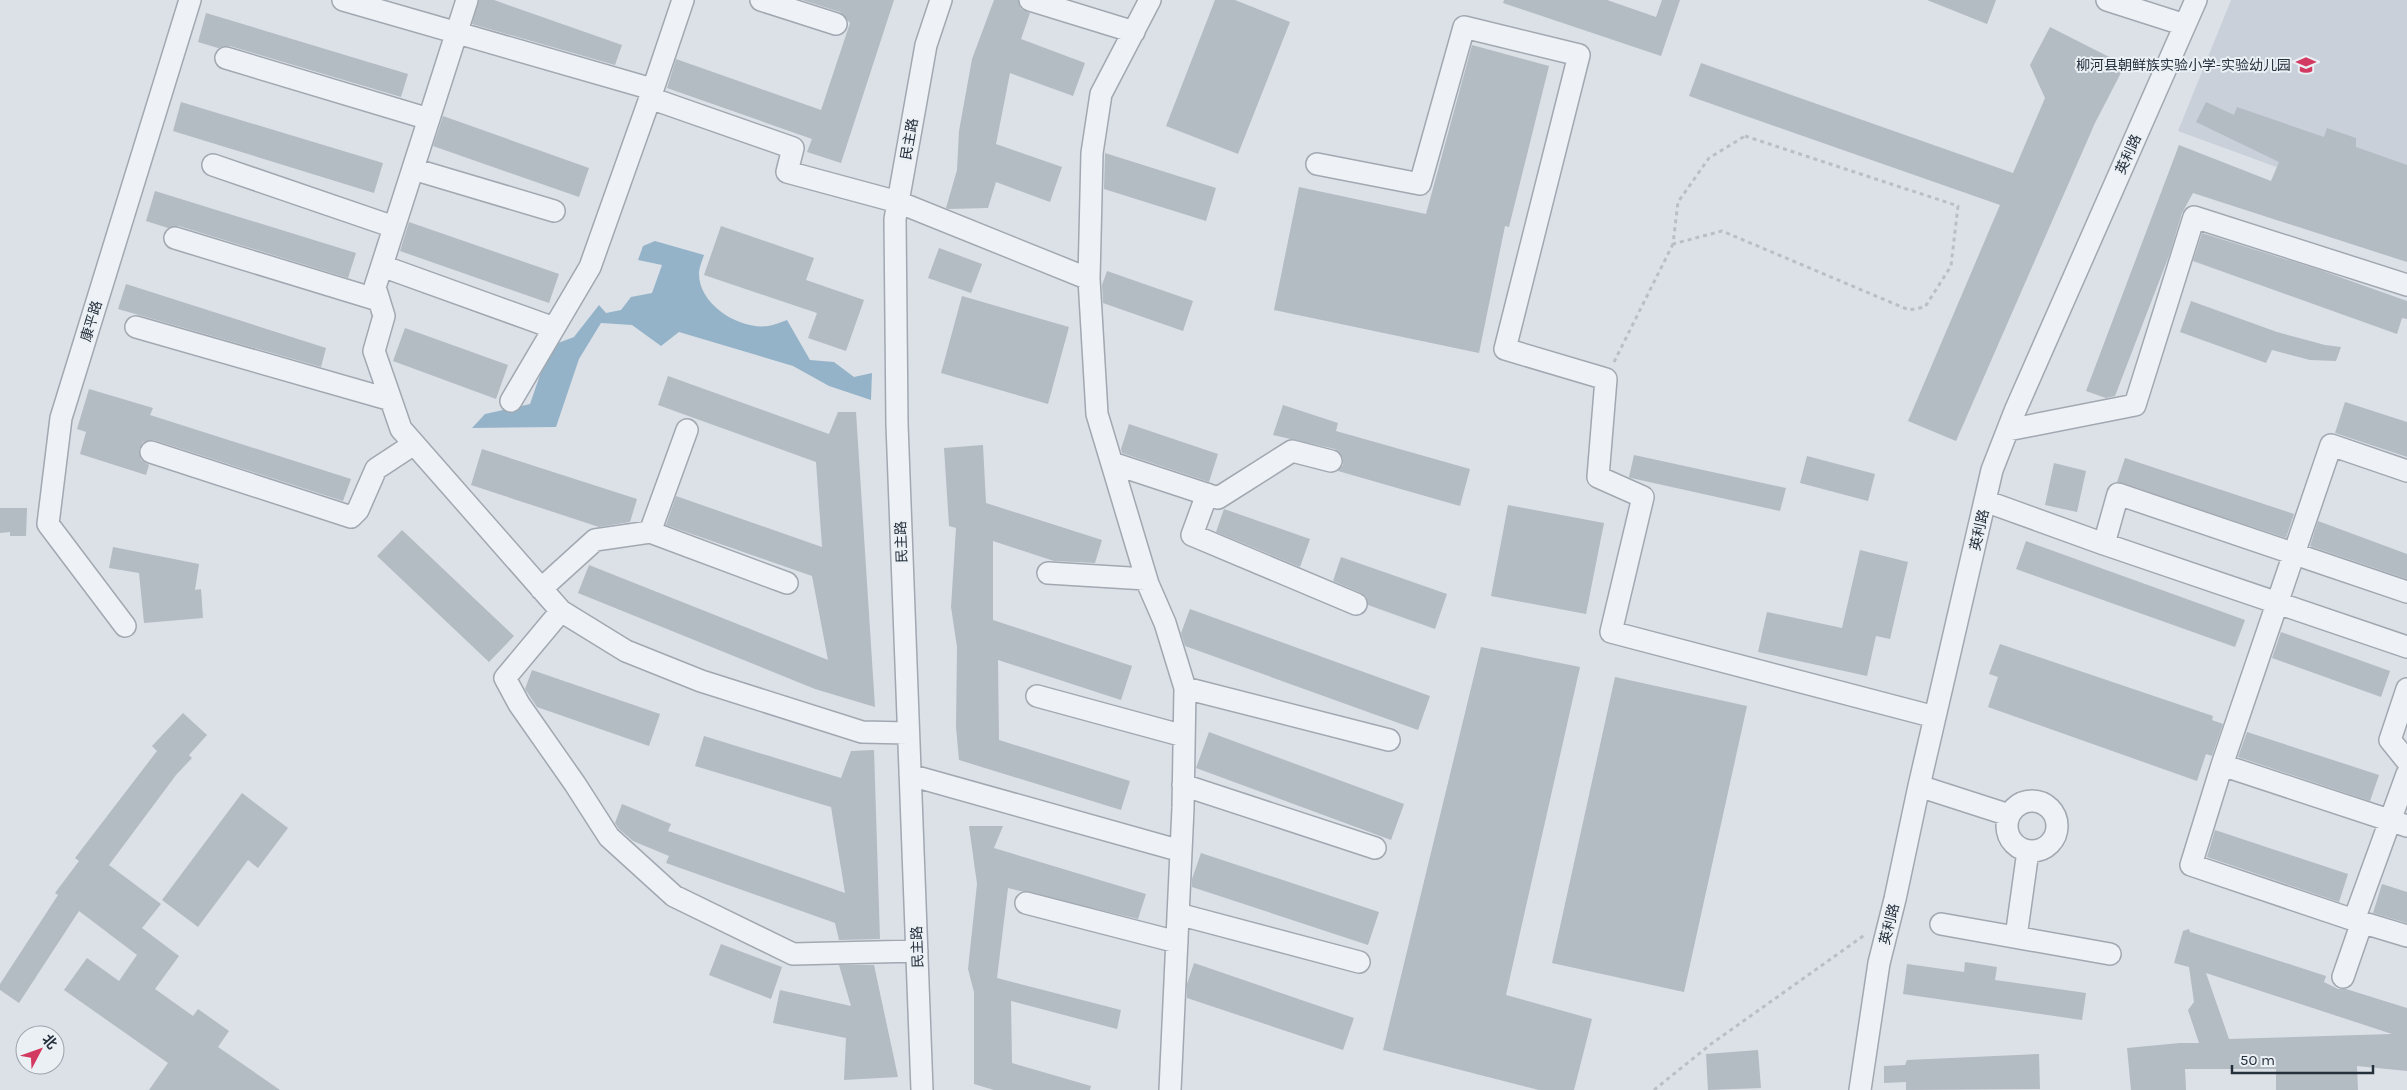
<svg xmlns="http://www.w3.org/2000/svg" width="2407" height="1090" viewBox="0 0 2407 1090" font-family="Karla,'Noto Sans SC',sans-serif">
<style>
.built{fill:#c9d0d9}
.water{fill:#94b3c9}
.building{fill:#b3bbc3;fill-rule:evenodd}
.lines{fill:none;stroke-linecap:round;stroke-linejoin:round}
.minor-casing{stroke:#a1a8b1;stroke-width:24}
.path{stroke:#babfc5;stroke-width:3;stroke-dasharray:4 4;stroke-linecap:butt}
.minor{stroke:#eef1f5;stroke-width:21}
.labels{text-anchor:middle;stroke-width:4;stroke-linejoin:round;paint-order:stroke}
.poi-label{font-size:14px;fill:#25303d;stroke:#ebf0f4;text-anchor:end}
.street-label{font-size:14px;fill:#25303d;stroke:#ebf0f4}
</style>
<rect width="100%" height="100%" fill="#dce1e7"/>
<path class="built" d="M2231,0H2407V215L2178,131Z"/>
<path class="water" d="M655,241L704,255C702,261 699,268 699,274C699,305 740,330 768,326C774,325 781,322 787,320L810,360L834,362L854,377L872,373L871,400L829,386L793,366L679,332L661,346L632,325L601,323L579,359L556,427L472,428L485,414L530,404L550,346L574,337L599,305L606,313L621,310L631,297L652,293L662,265L638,260L643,246Z"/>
<path class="building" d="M479,0H494L622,45L615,65L472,24Z
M802,0H894L841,163L807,152L812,139L667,88L676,59L821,110L850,23L840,12Z
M994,0H1018L1021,9L1030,13L1021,39L1085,63L1073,96L1010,73L996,144L1062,167L1050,202L996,182L988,208L948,209L946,208L957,170L959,131L972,59Z
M1215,0H1235L1290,22L1238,154L1166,126Z
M1504,0H1607L1656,17L1662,0H1680L1661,56L1503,3Z
M1927,0H1996L1987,24Z
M206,13L408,74L401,97L230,46L218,48L198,42Z
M2050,27L2125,65L2095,123L1956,441L1908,421L2000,205L1689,96L1701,63L2013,173L2045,98L2030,65Z
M1472,45L1549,66L1509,227L1505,226L1479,353L1274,310L1299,187L1426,214Z
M181,102L383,163L374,193L173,131Z
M2206,102L2234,115L2237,107L2324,137L2327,128L2356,138V147L2407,165V262L2193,193L2182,213L2170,253L2115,396L2106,398L2086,391L2179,145L2271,181L2279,162L2196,122Z
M443,116L589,168L579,197L433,146Z
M1105,153L1216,188L1206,221L1104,189Z
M155,191L356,253L348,278L179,226L168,228L146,221Z
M409,222L559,274L549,303L400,251Z
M721,226L814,258L806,280L864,300L846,351L808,338L817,313L704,275Z
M2202,233L2320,270L2407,301V319L2402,318L2397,334L2193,261Z
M939,248L982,264L971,293L928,278Z
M1107,271L1193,301L1183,331L1103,303L1102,285Z
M126,284L326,348L321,367L118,309Z
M962,296L1069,327L1048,404L941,373Z
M2191,301L2277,332L2325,345L2341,347L2336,361L2310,360L2272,350L2266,363L2180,332Z
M405,328L508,365L496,399L393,361Z
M668,376L829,434L838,412H856L875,707L815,689L578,593L589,565L828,660L812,576L666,525L676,496L822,547L816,462L658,405Z
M89,389L153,408L150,415L351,479L343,501L154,440L143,442L139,449L141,460L149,465L146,475L80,454L86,432L77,429Z
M2345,402L2407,422V457L2335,433Z
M1283,405L1338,423L1336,431L1470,469L1460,506L1338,471L1343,465V458L1335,449L1273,435Z
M1129,424L1218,454L1209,482L1122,453L1121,449Z
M983,445L986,503L1102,540L1095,563L1054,561L993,541V620L1132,666L1121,700L998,660L999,740L1130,781L1121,810L959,760L956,727L957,647L951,607L956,528L949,526L944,448Z
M482,449L637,499L630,522L599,527L471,485Z
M1634,455L1786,488L1780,511L1631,478L1629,477Z
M1807,456L1875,474L1868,501L1800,483Z
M2125,458L2294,514L2286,538L2117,482Z
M2054,463L2086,471L2077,512L2045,505Z
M1508,505L1604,523L1586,614L1491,596Z
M0,508H27L26,536H10V532L0,533Z
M1224,509L1310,539L1300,567L1216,532Z
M2318,521L2407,554V579L2310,546Z
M402,530L514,636L489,662L377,556Z
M2026,541L2245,620L2235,647L2016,569Z
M113,547L199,564L195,590L201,589L203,618L144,623L139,573L109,568Z
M1860,550L1908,562L1890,639L1876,636L1867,676L1758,652L1767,612L1842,628Z
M1341,557L1447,594L1435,629L1368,605L1366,597L1361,593L1333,581Z
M1190,609L1430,696L1418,730L1185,646L1181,633Z
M2281,632L2390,671L2381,697L2272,658Z
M2000,644L2213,716L2212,720L2223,724L2212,756L2206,754L2197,781L1988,707L1998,677L1989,674Z
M1481,647L1580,667L1506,995L1592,1019L1574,1090H1539L1383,1050Z
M532,670L660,714L649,746L537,707L525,689Z
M1615,677L1747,706L1684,992L1552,963Z
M183,713L207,735L189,755L192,758L176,775L109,865L161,904L142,928L179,956L155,989L193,1016L198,1009L229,1031L218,1047L280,1090H149L168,1063L64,990L87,958L119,981L137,955L79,911L19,1003L0,990V984L58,895L55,893L79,861L75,858L157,751L152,746Z
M1209,732L1404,804L1391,840L1196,768Z
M2247,732L2379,775L2370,801L2238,757Z
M704,736L841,778L851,751L874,750L880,939L839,940L835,923L666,863L669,856L633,841L619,829L615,823L622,804L671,824L668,831L845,893L831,807L695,766Z
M242,793L288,828L258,868L248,860L198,927L162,900Z
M969,826H1003L994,848L1146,894L1138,919L1008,888L997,978L1121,1010L1117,1029L1011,1001L1012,1063L1091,1086L1090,1090H994L974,1084V992L968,969L977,884Z
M2215,830L2348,874L2339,902L2207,857Z
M1201,853L1379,912L1368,945L1192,887V879Z
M2382,884L2407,892V923L2373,913Z
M2189,929L2190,932L2326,976L2324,982L2338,989H2346L2407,1008V1071L2357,1066L2358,1090H2276V1069H2185L2186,1090H2131L2127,1048L2180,1043H2199L2188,1010L2194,1002L2189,967L2174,963L2183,931ZM2206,973L2392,1034L2229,1039Z
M721,944L782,967L771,999L709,975Z
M1965,962L1997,967L1995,980L2086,993L2082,1020L1903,994L1907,964L1964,972Z
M1194,963L1354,1018L1343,1050L1187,998V984Z
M839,965H874L898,1077L844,1080L846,1038L773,1023L780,990L851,1006Z
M1758,1050L1761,1088L1708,1090L1706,1054Z
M2039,1054L2040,1089L1906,1090V1082L1884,1083V1066L1905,1065L1907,1060Z"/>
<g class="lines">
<defs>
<path id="minor" d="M343,0L652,89
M467,0L375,287L384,316L374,351L401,429L561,611L626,651L701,681L862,732L908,733
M683,0L650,98L793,148L787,172L898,202L1089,279
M761,0L836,24
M1030,0L1134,32
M1150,0L1101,94L1092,153L1089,279L1097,414L1148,584L1165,623L1185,688L1183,808L1170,1090
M2107,0L2185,25
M226,58L429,119
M1317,164L1420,184L1464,27L1579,55L1505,349L1606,379L1598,477L1643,497L1611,632L1935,717
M213,165L394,227
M413,169L554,211
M175,238L378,300
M382,266L554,328
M136,327L391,400
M511,401L590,267L650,98
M2008,430L2135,405L2194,217L2407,285
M151,452L351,517L358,510L376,469L414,444
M1112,463L1218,498L1292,451L1331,461
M1207,494L1192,535L1356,604
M1985,501L2104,544L2118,494L2407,592
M650,532L787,583
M2104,544L2407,647
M1048,573L1146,579
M541,589L595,540L650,532L687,430
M561,611L505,678L519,704L575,784L609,837L674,896L793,954L917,951
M125,626L48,524L61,418L190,0
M1185,688L1389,740
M2407,689L2390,740L2407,761
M1037,696L1184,736
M2222,765L2407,826
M2407,774L2354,920L2407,936
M910,775L1181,851
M1183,785L1375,848
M1919,786L2009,815
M2007 826a25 25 0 1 1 50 0a25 25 0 1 1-50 0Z
M1026,903L1177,942
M1178,914L1359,962
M2354,920L2191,865L2222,765L2331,445L2407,471
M1941,924L2110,954
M2016,937L2028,851
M2343,977L2362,922
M922,1090L897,424L895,219L926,45L941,0
M1860,1090L1879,963L1895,899L1919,786L1992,470L2015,411L2196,0"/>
</defs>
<use href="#minor" class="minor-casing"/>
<path class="path" d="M1745,136L1958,206L1951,266L1925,307L1909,310L1722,231L1673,244L1678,202L1709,158Z
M1614,362L1673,244
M1654,1090L1711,1044L1866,934"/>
<use href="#minor" class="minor"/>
</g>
<defs>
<symbol id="school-bare" viewBox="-9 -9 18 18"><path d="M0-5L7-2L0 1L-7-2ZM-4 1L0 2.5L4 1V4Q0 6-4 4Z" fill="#d23a61" stroke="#ebf0f4" stroke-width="2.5" paint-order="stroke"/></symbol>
</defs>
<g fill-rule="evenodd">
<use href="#school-bare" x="2292" y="51" width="28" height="28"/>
</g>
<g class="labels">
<g class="poi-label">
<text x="2291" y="70">柳河县朝鲜族实验小学-实验幼儿园</text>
</g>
<g class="street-label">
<text transform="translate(909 139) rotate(-80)" y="5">民主路</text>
<text transform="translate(2128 154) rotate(-66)" y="5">英利路</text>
<text transform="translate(91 321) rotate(-73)" y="5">康平路</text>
<text transform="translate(1979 530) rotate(-77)" y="5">英利路</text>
<text transform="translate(901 542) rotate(-92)" y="5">民主路</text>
<text transform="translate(1889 924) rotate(-76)" y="5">英利路</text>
<text transform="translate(917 947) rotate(-92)" y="5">民主路</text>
</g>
</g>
<g transform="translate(40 1050) rotate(49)"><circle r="24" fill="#ebf0f4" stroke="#9ca3ab"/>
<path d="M0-4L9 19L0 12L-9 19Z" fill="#d23a61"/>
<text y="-8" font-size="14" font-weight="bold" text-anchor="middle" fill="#25303d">北</text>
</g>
<path d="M2232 1065v8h141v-8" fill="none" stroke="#25303d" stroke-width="2.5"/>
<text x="2240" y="1065" font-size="15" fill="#25303d" stroke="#ebf0f4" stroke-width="4" paint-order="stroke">50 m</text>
</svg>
